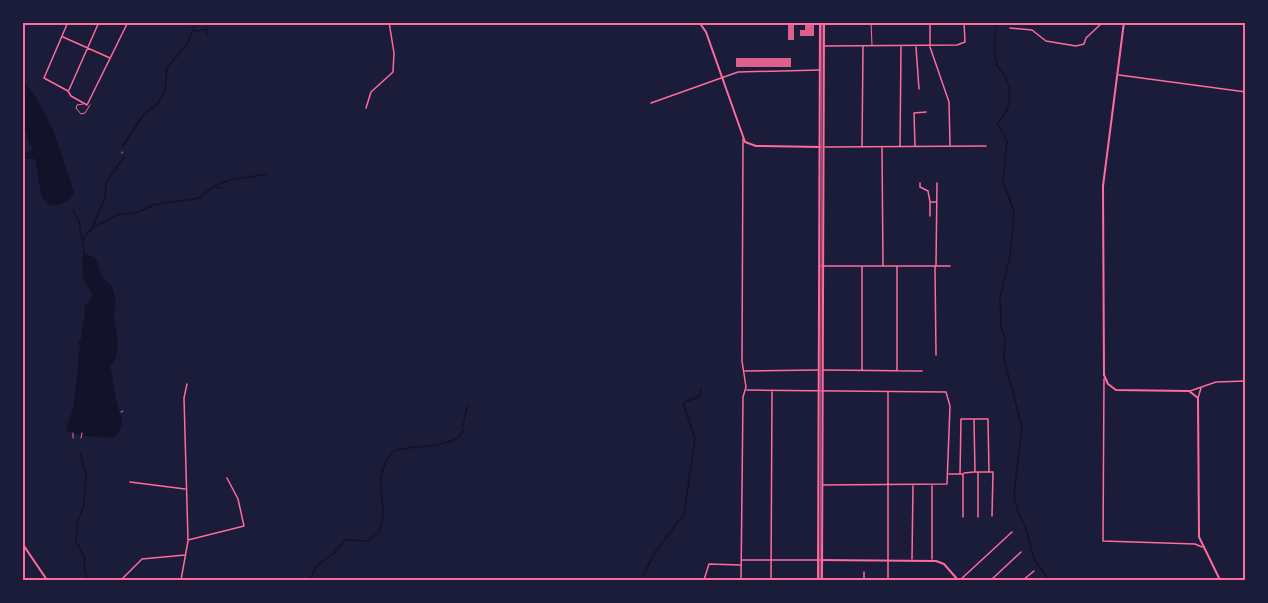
<svg xmlns="http://www.w3.org/2000/svg" width="1268" height="603" viewBox="0 0 1268 603" font-family="'DejaVu Sans',sans-serif">
<style>
.water{fill:#12122b}
.lines{fill:none;stroke-linecap:round;stroke-linejoin:round}
.stream{stroke:#12122b;stroke-width:1.5}
.building{fill:#dd5f8e}
.path{stroke:#ff6b9d;stroke-width:1}
.service{stroke:#ff6b9d;stroke-width:1}
.minor{stroke:#ff6b9d;stroke-width:1.5}
.tertiary{stroke:#ff6b9d;stroke-width:2}
.secondary{stroke:#ff6b9d;stroke-width:2}
.tram{stroke:#a44b75;stroke-width:1.5}
.neatline{fill:none;stroke:#ff6b9d;stroke-width:2}
</style>
<rect width="100%" height="100%" fill="#1b1b3a"/>
<path class="water" d="M23,80L37,99L53,130L74,192C71,202 58,207 49,205L42,198L35,159H23V154L32,150L23,125Z
M86,254L96,258L101,276L112,286L116,303L114,316L118,344L116,358L110,367C113,378 114,388 116,399C119,413 128,425 114,438L82,436L66,431L74,405L80,345L78,342L81,339L85,313L84,307L93,295L83,278L82,257Z"/>
<g class="lines">
<path class="stream" d="M998,22C994,33 993,53 997,64C998,69 1003,72 1005,76C1013,93 1011,111 997,123L1007,141L1003,181L1014,212L1010,256L1000,298L1001,327L1005,338L1004,359L1022,427L1014,495L1018,513L1025,525L1034,559L1049,580
M192,32L207,29V34
M123,146L144,114L157,104L165,91L167,68L187,44L196,22
M214,186L222,188
M73,210L79,222L85,256
M92,228L105,198L106,183L124,157
M82,240L92,228L119,214L136,213L153,205L199,198L214,186L229,180L267,174
M701,391V389
M463,426L467,406
M80,452L86,475L84,505L77,523L76,541L85,559L84,567L88,580
M309,580L318,565L333,554L345,540L368,541L378,533C393,503 367,484 393,451C413,444 458,450 464,429
M641,580L655,552L684,514L695,439L683,403L700,396L701,392"/>
</g>
<path class="building" d="M788,22H794V40H788Z
M805,22H814V36H800V30H805Z
M736,58H791V67H736Z"/>
<g class="lines">
<path class="path" d="M122,153V152
M121,412L123,411
M73,433V438
M81,438L82,433"/>
<path class="service" d="M871,22L872,45
M83,104L77,105L76,108L81,114L85,113L90,105"/>
<path class="minor" d="M68,22L44,78L68,91L71,96L87,105L128,22
M930,22V46
M1010,28L1032,30L1046,41L1076,46L1084,44L1086,38L1103,22
M63,37L110,58
M825,46L957,45L965,42L964,22
M916,47L919,89
M930,47L949,102L950,145
M1119,75L1246,92
M69,90L99,22
M651,103L738,72L820,70
M366,108L371,92L393,72L394,53L389,22
M915,146L914,113L926,112
M825,147L986,146
M862,147L863,47
M900,147L901,47
M882,148L883,266
M920,183V187L928,191L930,202H936
M930,216V203
M936,265L937,183
M820,266H950
M862,267V370
M897,267V370
M935,267L936,355
M823,370L922,371
M745,371L818,370
M1104,379L1103,541L1195,544L1202,547
M187,384L184,398L188,540L244,526L238,499L227,478
M747,390L946,392L950,406L947,484L823,485
M1190,391L1216,382L1246,381
M1198,398L1201,388
M974,420L975,472H978V517
M979,472H989
M964,473L974,472
M949,474H959
M130,482L185,489
M963,517V474H960L961,419H988L989,472H993L992,516
M912,559L913,486
M932,559V486
M741,560H817
M121,580L142,559L185,555
M181,580L188,541
M704,580L709,564L740,565
M741,580L743,397L746,387L742,361L743,139
M771,580L772,392
M864,580V572
M888,580V392
M960,580L1012,532
M991,580L1021,552
M1023,580L1034,571"/>
<path class="tertiary" d="M699,22L706,32L745,142L756,146L821,147
M1124,22L1103,186L1104,375L1108,384L1116,390L1189,391L1198,398L1199,537L1220,580
M818,560L936,561L944,564L958,580"/>
<path class="secondary" d="M22,543L47,580
M818,580L820,22
M822,580L824,22"/>
<path class="tram" d="M820,580L822,22"/>
</g>
<rect width="1268" height="603" fill="none" stroke="#1b1b3a" stroke-width="48"/>
<rect x="24" y="24" width="1220" height="555" class="neatline"/>
</svg>
